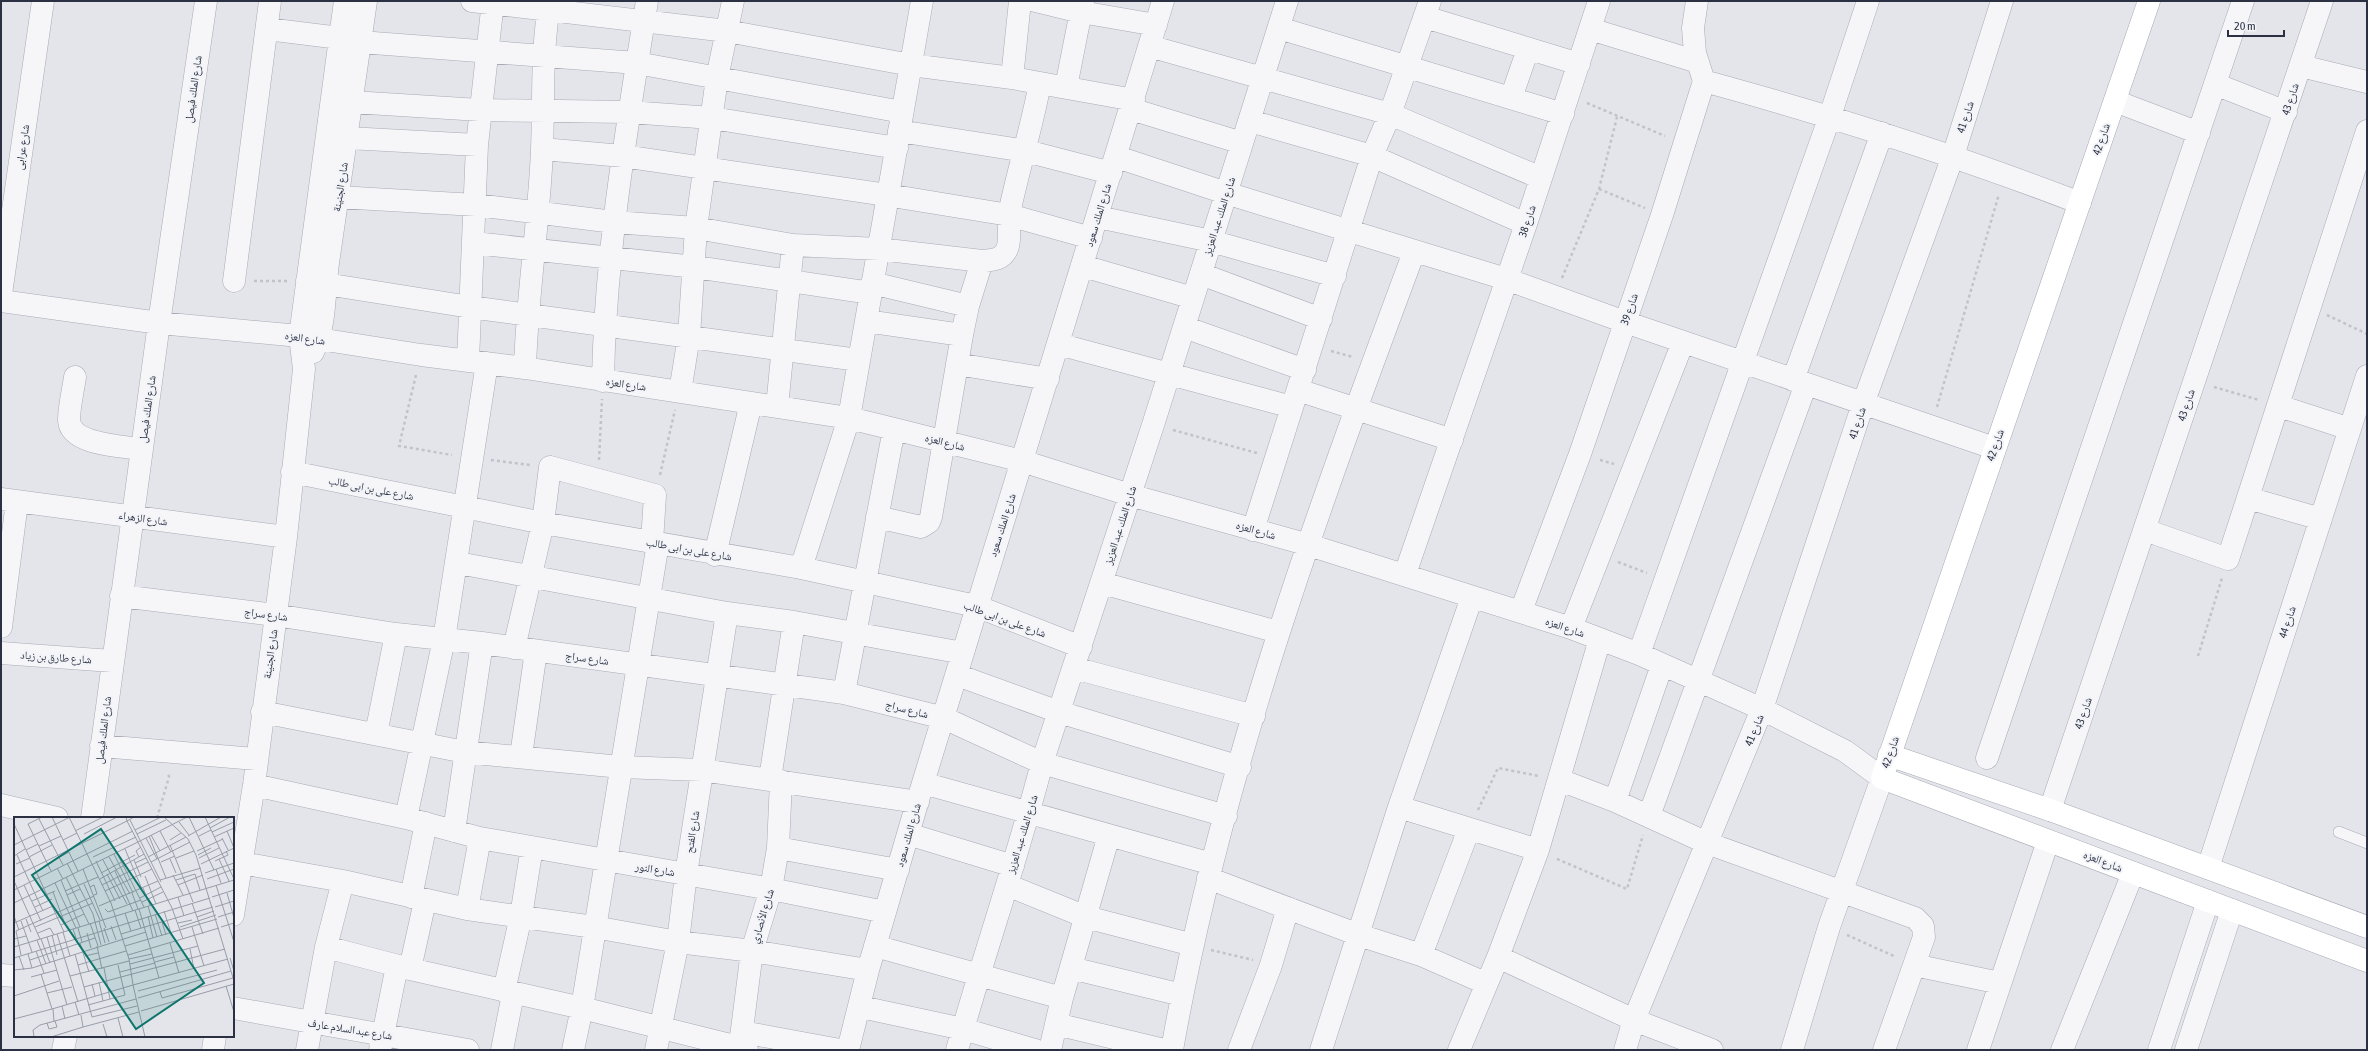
<svg xmlns="http://www.w3.org/2000/svg" width="2368" height="1051" viewBox="0 0 2368 1051" font-family="'Asap Condensed','Noto Naskh Arabic',sans-serif">
<style>
.lines{fill:none;stroke-linecap:round;stroke-linejoin:round}
.service-casing{stroke:#a8abb5;stroke-width:12}
.minor-casing{stroke:#a8abb5;stroke-width:23}
.secondary-casing{stroke:#a8abb5;stroke-width:23}
.path{stroke:#c1c3ca;stroke-width:2.5;stroke-dasharray:3 3;stroke-linecap:butt}
.service{stroke:#f6f6f9;stroke-width:11}
.minor{stroke:#f6f6f9;stroke-width:22}
.secondary{stroke:#fff;stroke-width:22}
.labels{text-anchor:middle;stroke-width:4;stroke-linejoin:round;paint-order:stroke}
.street-label{font-size:11px;fill:#2b3143;stroke:#f3f4f8}
.inset-road{fill:none;stroke:#999da8;stroke-width:1}
.view{fill:#0f766e;fill-opacity:0.15;stroke:#0f766e;stroke-width:2}
.inset-edge{fill:none;stroke:#2b3143;stroke-width:2}
</style>
<rect width="100%" height="100%" fill="#e3e5eb"/>
<g class="lines">
<defs>
<path id="service" d="M2339,832L2367,843"/>
<path id="minor" d="M472,1L727,31L911,65L1012,78L1134,100
M1036,1L1081,12L1156,25
M1425,17L1579,64
M1279,28L1563,114
M267,29L340,38
M1590,29L1698,62
M360,42L637,63L902,112
M1149,46L1390,114L1541,178
M2301,66L2367,82
M1012,78L1020,1
M1704,81C1831,116 1956,155 2080,203
M2215,84L2286,112
M1066,87L1083,1
M1511,98L1528,49
M2115,101L2199,133
M352,102L480,110L629,112L712,118L897,148
M1131,109L1242,143
M1250,121L1372,156L1526,224
M899,131L1026,151L1111,173
M348,138L477,145
M542,149L623,156L887,195L1009,215L1091,238
M1117,157L1226,193L1506,279L1625,322L1994,448
M338,197L476,205L614,222L696,228L793,245L879,249L982,261C992,260 1001,260 1006,251C1012,241 1007,225 1009,214C1018,170 1032,127 1040,83
M1098,217L1211,241L1335,276
M474,243L695,267L871,293
M1083,266L1193,298
M1201,274L1321,319
M234,281L270,1
M307,281L470,307L858,360
M872,283L968,306
M1,294L43,1
M1,301L159,323L300,336L421,355L525,368L849,418L894,429L1022,461L1130,495L1309,545L1571,628L1639,654L1762,709L1845,751L1882,778L1829,927L1792,1050
M866,321L962,335
M1184,327L1305,370
M1058,344L1292,407
M313,352C326,326 324,291 328,263C341,175 354,88 366,1
M468,361L477,145L493,1
M957,364L1048,379
M525,368C527,295 539,223 542,150C544,100 541,50 550,1
M75,377C73,391 69,407 69,420C70,445 122,446 141,449
M1793,380L1882,133
M603,381C605,253 627,127 647,1
M1298,390L1452,440
M680,392L689,336L696,228L717,78L733,1
M2279,406L2350,429
M777,407L793,245
M292,472L543,523L801,568L976,606L1081,647
M2248,498L2321,519
M1,499L286,537
M877,517L921,527L929,522L931,517L962,335L968,306L982,261
M1253,530L1372,156L1390,114L1430,1
M2145,530L2228,559L2367,131
M715,555L751,403
M458,563L727,613L794,622L963,653
M801,568L849,418L922,1
M1405,574L1526,224L1599,1
M1102,583L1278,632
M121,596L275,615L396,634L482,643L844,693L944,718L1042,763L1226,816
M1521,611L1580,454L1662,215L1704,81L1695,53L1693,28L1697,1
M1,627L17,502
M1571,628L1683,342
M514,648L543,523L550,467L655,495L652,542
M1,653L112,661
M1639,654L1830,116L1868,1
M1074,668L1254,716
M957,675L1059,712L1240,767
M844,693L894,429
M262,712L465,752L621,767L702,770L918,802
M376,734L396,634
M101,746L256,759
M521,756L536,651
M1987,758L2243,1
M770,779L794,622
M1560,780L1615,801L1707,843L1915,918L1923,926L1924,937L1884,1050
M923,783L1212,864
M254,785L406,818L480,838L771,889L885,912
M1615,801L1662,665
M1,805L57,818
M1399,807L1538,850
M2050,810L2322,1
M1649,816L1806,384
M92,818L159,323L206,1
M406,818L444,639L487,363
M454,831L482,643
M908,834L1013,866
M778,848L898,870
M241,863L343,881L467,909L594,927L678,942L752,951L868,970
M2208,868L2367,376
M1208,878L1359,935L1421,955L1485,983
M1007,885L1086,917L1193,945
M411,897L426,823
M467,909L480,838
M233,915L254,785L286,537L304,369L300,336L345,1
M875,946L1062,998
M326,947L410,969L582,1008L746,1049
M1421,955L1469,829
M1498,957L1634,1020L1712,1050
M1914,965L2000,983
M1071,968L1182,995
M410,969L425,901
M1,975L15,976
M504,991L521,916L532,847
M861,1007L963,1029L1035,1050
M233,1008L468,1050
M1056,1024L1164,1050
M742,1032L840,1050
M63,1050L66,1036
M213,1050L215,1036
M307,1050L326,947L343,881
M380,1050L397,966
M502,1050L513,994
M573,1050L582,1008L658,543
M656,1050L678,942L686,874L727,613
M747,1050L741,1037L752,951L771,889L778,848L781,781
M848,1050L868,970L923,783L1163,1
M957,1050C984,954 1017,860 1042,763L1153,425L1287,1
M1050,1050L1062,998L1109,835
M1172,1050C1220,776 1317,512 1414,252
M1239,1050L1271,965L1288,908
M1321,1050L1399,807L1472,597
M1459,1050L1498,957L1538,850L1600,639
M1625,1050L1634,1020L1762,709L1863,404L1953,156L2002,1
M1978,1050L2048,841
M2062,1050L2133,873
M2159,1050L2208,901
M2186,1050L2232,910"/>
<path id="secondary" d="M2149,1L1882,778L2367,961
M1889,755L2050,810L2367,927"/>
</defs>
<use href="#service" class="service-casing"/>
<use href="#minor" class="minor-casing"/>
<use href="#secondary" class="secondary-casing"/>
<path class="path" d="M1587,103L1665,136
M1599,189L1645,208
M1562,278L1599,189L1617,117
M254,281H287
M2327,315L2367,334
M1331,351L1353,357
M416,375L399,446L452,455
M2214,387L2259,400
M1937,407L1999,194
M1173,430L1257,453
M491,460L530,465
M599,460L602,399
M1600,460L1614,464
M660,475L675,410
M1618,562L1647,573
M2198,656L2222,578
M1478,810L1498,768L1539,776
M157,818L169,777L168,772
M1557,859L1627,889L1643,835
M1847,935L1896,957
M1211,950L1253,960"/>
<use href="#service" class="service"/>
<use href="#minor" class="minor"/>
<use href="#secondary" class="secondary"/>
</g>
<g class="labels">
<g class="street-label">
<text transform="translate(193 89) rotate(-82)" y="4">شارع الملك فيصل</text>
<text transform="translate(2290 99) rotate(-72)" y="4">شارع 43</text>
<text transform="translate(1965 117) rotate(-72)" y="4">شارع 41</text>
<text transform="translate(2101 139) rotate(-71)" y="4">شارع 42</text>
<text transform="translate(22 147) rotate(-82)" y="4">شارع عرابى</text>
<text transform="translate(340 187) rotate(-81)" y="4">شارع الجنينة</text>
<text transform="translate(1098 215) rotate(-73)" y="4">شارع الملك سعود</text>
<text transform="translate(1219 216) rotate(-72)" y="4">شارع الملك عبد العزيز</text>
<text transform="translate(1527 221) rotate(-72)" y="4">شارع 38</text>
<text transform="translate(1629 309) rotate(-71)" y="4">شارع 39</text>
<text transform="translate(305 338) rotate(8)" y="4">شارع العزه</text>
<text transform="translate(626 384) rotate(8)" y="4">شارع العزه</text>
<text transform="translate(2186 405) rotate(-72)" y="4">شارع 43</text>
<text transform="translate(147 409) rotate(-82)" y="4">شارع الملك فيصل</text>
<text transform="translate(1857 423) rotate(-72)" y="4">شارع 41</text>
<text transform="translate(945 442) rotate(14)" y="4">شارع العزه</text>
<text transform="translate(1995 445) rotate(-71)" y="4">شارع 42</text>
<text transform="translate(371 488) rotate(11)" y="4">شارع على بن ابى طالب</text>
<text transform="translate(143 518) rotate(8)" y="4">شارع الزهراء</text>
<text transform="translate(1002 525) rotate(-72)" y="4">شارع الملك سعود</text>
<text transform="translate(1120 525) rotate(-72)" y="4">شارع الملك عبد العزيز</text>
<text transform="translate(1256 530) rotate(16)" y="4">شارع العزه</text>
<text transform="translate(689 549) rotate(10)" y="4">شارع على بن ابى طالب</text>
<text transform="translate(266 614) rotate(8)" y="4">شارع سراج</text>
<text transform="translate(1005 619) rotate(20)" y="4">شارع على بن ابى طالب</text>
<text transform="translate(2287 622) rotate(-72)" y="4">شارع 44</text>
<text transform="translate(1565 627) rotate(19)" y="4">شارع العزه</text>
<text transform="translate(270 654) rotate(-82)" y="4">شارع الجنينة</text>
<text transform="translate(56 657) rotate(4)" y="4">شارع طارق بن زياد</text>
<text transform="translate(587 658) rotate(8)" y="4">شارع سراج</text>
<text transform="translate(907 709) rotate(14)" y="4">شارع سراج</text>
<text transform="translate(2083 713) rotate(-71)" y="4">شارع 43</text>
<text transform="translate(103 730) rotate(-83)" y="4">شارع الملك فيصل</text>
<text transform="translate(1754 730) rotate(-68)" y="4">شارع 41</text>
<text transform="translate(1890 752) rotate(-71)" y="4">شارع 42</text>
<text transform="translate(692 832) rotate(-81)" y="4">شارع الفتح</text>
<text transform="translate(1022 834) rotate(-73)" y="4">شارع الملك عبد العزيز</text>
<text transform="translate(908 835) rotate(-74)" y="4">شارع الملك سعود</text>
<text transform="translate(2103 861) rotate(21)" y="4">شارع العزه</text>
<text transform="translate(655 869) rotate(9)" y="4">شارع النور</text>
<text transform="translate(762 916) rotate(-73)" y="4">شارع الأنصاري</text>
<text transform="translate(350 1029) rotate(9)" y="4">شارع عبد السلام عارف</text>
</g>
</g>
<g transform="translate(14 817)">
<rect width="220" height="220" fill="#e3e5eb"/>
<path class="inset-road" d="M28,0L14,7L37,54M38,0L64,54M112,0L113,4L120,0M150,0L174,22L182,38L220,164M175,0L200,53M191,0L220,62M25,2L49,48M116,3L147,65M165,5L175,18M0,7L50,115M196,11L216,0M121,13L147,0M61,14L89,0M146,14L157,35M213,14L220,31M198,15L220,5M70,17L103,0M123,17L152,3M137,18L146,34M135,19L152,61M174,19L207,0M185,19L197,13M200,20L220,11M132,21L143,42M208,21L214,33M49,23L63,16M128,23L173,0M156,23L167,16M0,28L56,0M156,28L179,85M25,29L47,19M111,32L128,72M12,33L24,27M183,34L209,22M103,36L130,90M100,37L119,76M3,38L29,94M184,38L197,31M0,39L11,32M15,40L38,28M79,40L122,20M95,40L116,77M125,40L122,34L127,30M134,40L172,20M44,41L55,35M162,41L180,34M185,41L205,31M156,42L162,56M205,42L215,64M89,43L113,87M120,43L127,60M82,44L101,84M201,44L214,38L212,34M137,45L176,25M147,45L161,39M53,46L79,97L87,128M121,46L132,41M2,47L16,41M187,47L220,31M43,51L49,62M69,52L92,111M202,52L207,66M101,54L119,94M87,56L121,38M191,56L220,46M93,57L106,82M159,58L169,78M131,59L142,87M0,60L113,4L158,91L169,122M52,60L75,107M86,62L130,37M193,62L220,52M47,63L66,110M146,63L187,51M162,63L181,57L186,73M0,64L26,122M41,66L62,111M70,67L86,103M10,68L27,104M88,68L134,45M164,68L189,58M202,68L220,125M76,70L80,68L83,77L80,78M129,71L136,88M0,73L119,14M51,74L84,60M91,74L138,52M39,75L51,107M118,76L124,92M213,76L220,101M53,78L66,72M164,80L170,99M198,80L220,73M126,81L147,70M18,84L41,74M128,85L149,75M0,86L128,23M178,86L189,117M85,89L144,64M134,89L143,120M21,90L38,82M201,90L220,84M91,92L94,95L127,83M125,92L145,161M121,93L127,111M150,94L157,116M111,96L117,114M141,97L148,119M0,99L5,113M134,99L139,121M183,100L200,94M204,100L220,95M12,102L17,115M7,104L18,135M85,104L91,126M148,105L152,118M0,106L39,89M76,106L84,129M164,106L178,103M47,108L70,97M97,109L102,123M21,110L79,86M166,110L202,98M178,110L190,149M207,110L220,106M64,111L68,125M90,111L95,125M59,112L64,127M49,115L56,139M24,116L36,111L40,118M73,116L77,131M43,117L64,185M107,117L199,90M38,118L43,138M33,120L53,188M0,122L12,119M27,122L36,146M23,123L32,147M66,126L75,155M156,126L165,156M83,129L88,152M111,129L203,102M0,130L220,63M176,132L180,152M22,134L30,156M14,137L18,151M61,137L70,170M7,138L2,114L80,79M114,138L205,111M5,139L10,153M71,139L84,136M0,141L196,81M216,141L220,154M115,142L138,137M16,143L81,121M141,145L160,140M116,147L184,129M64,148L112,134M90,151L96,182M0,153L18,151L132,115M106,155L141,146M56,159L115,144M17,160L43,153M85,165L89,184M78,167L81,179M212,169L220,195M124,174L203,153M146,175L148,181L219,161M33,176L58,170M0,179L45,164M124,181L217,154M61,185L65,198M74,188L111,178L104,148M48,189L51,202M123,189L78,200L70,170L211,132M38,192L119,168L115,142L97,86L55,0M39,192L40,204M127,194L220,167M67,198L69,210L125,195M104,201L109,220M0,202L38,192L27,157M33,206L35,212L43,210L41,204M89,207L93,220M20,220L19,213L26,208L122,182M37,220L69,210M131,220L119,168L214,142"/>
<path class="view" d="M87,12L190,166L122,212L18,58Z"/>
<rect width="220" height="220" class="inset-edge"/>
</g>
<rect width="2368" height="1051" fill="none" stroke="#2b3143" stroke-width="4"/>
<path d="M2228 30v6h56v-6" fill="none" stroke="#2b3143" stroke-width="2"/>
<text x="2234" y="30" font-size="12" fill="#2b3143" stroke="#f3f4f8" stroke-width="3" paint-order="stroke">20 m</text>
</svg>
